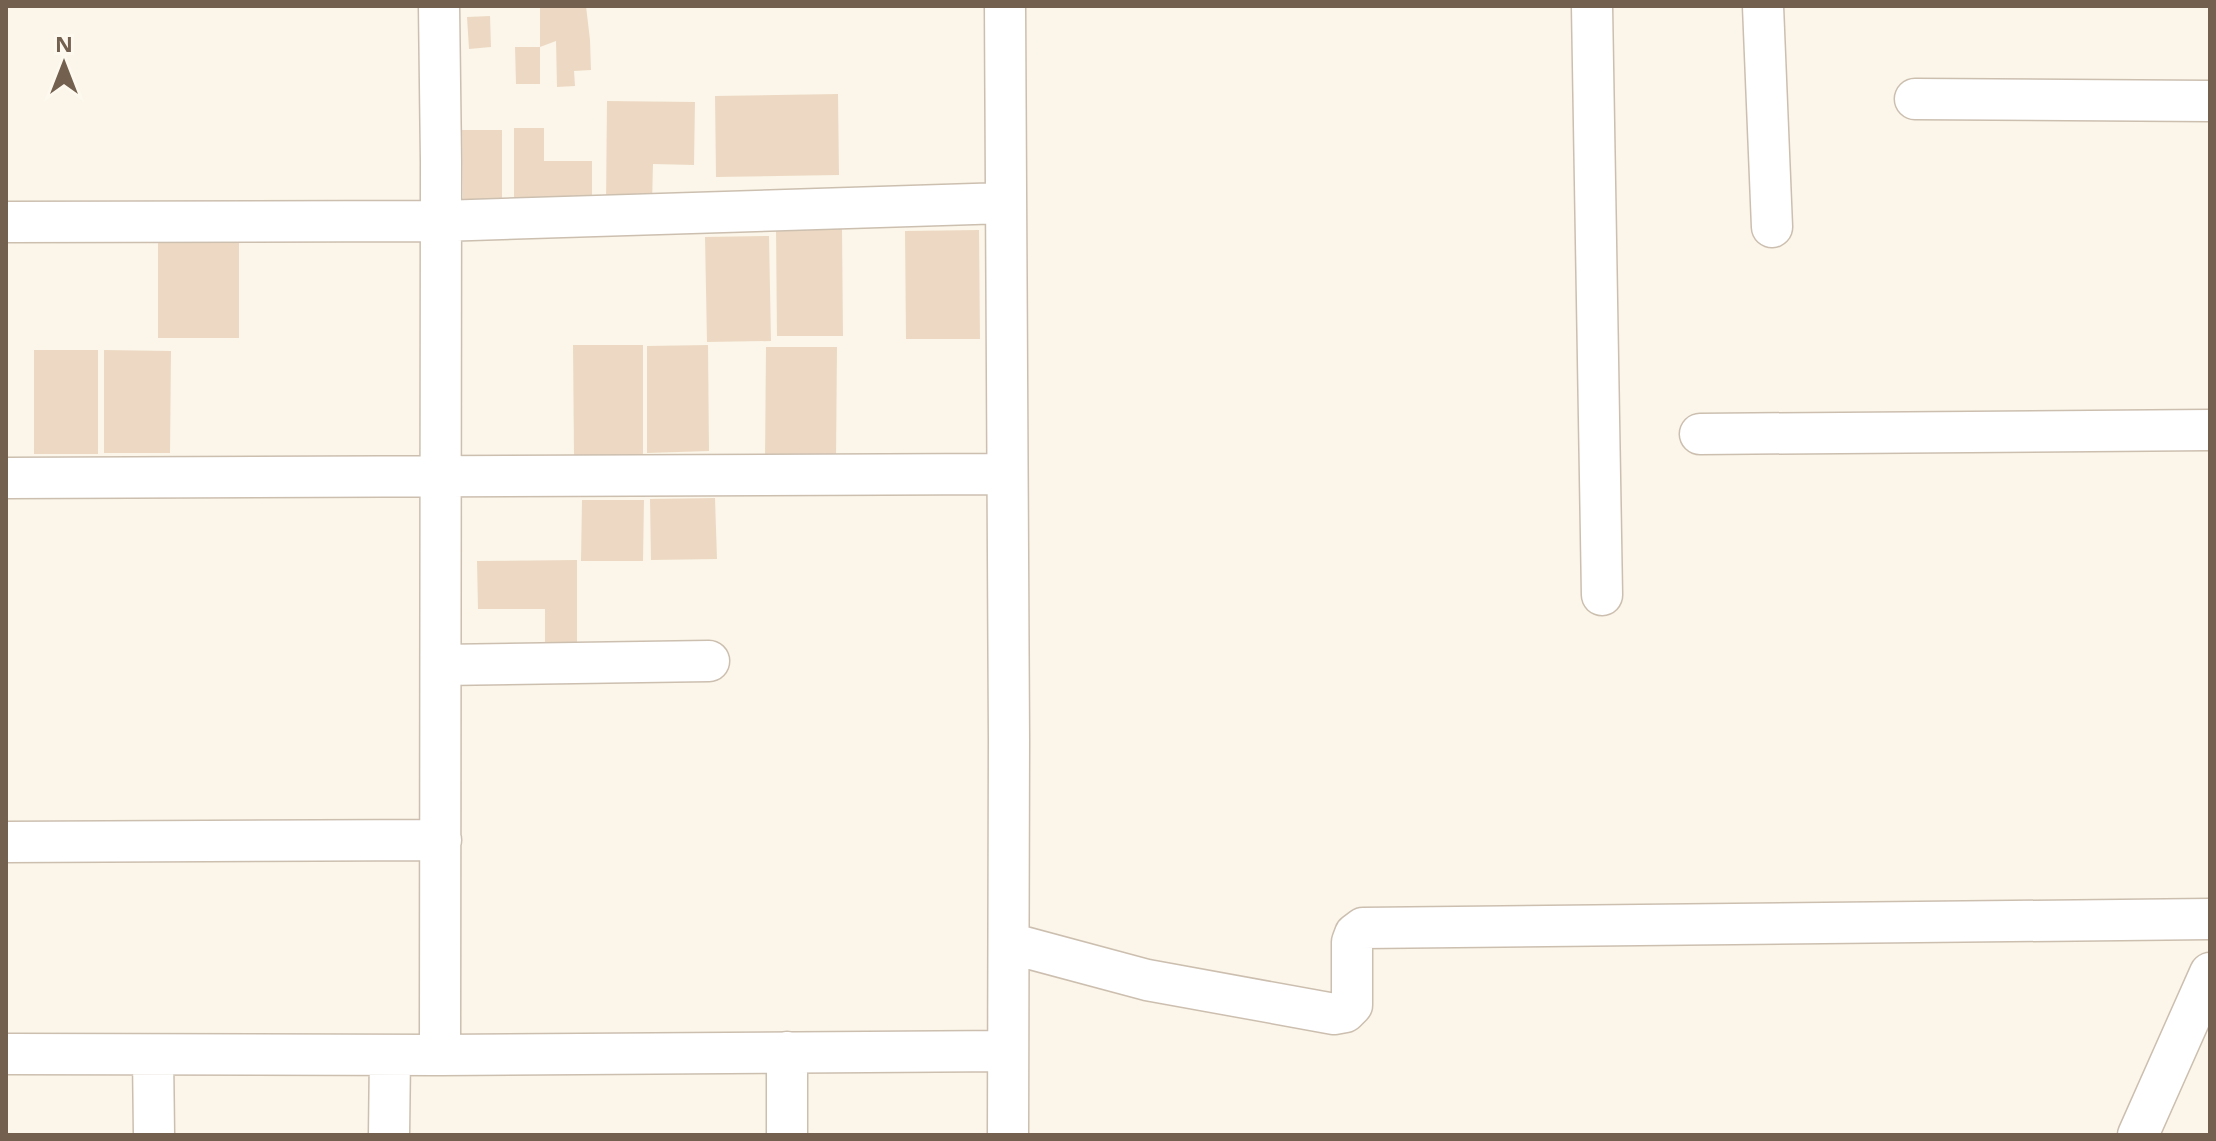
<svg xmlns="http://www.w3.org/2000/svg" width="2216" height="1141" viewBox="0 0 2216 1141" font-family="'Noto Sans',sans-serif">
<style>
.building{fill:#edd9c3}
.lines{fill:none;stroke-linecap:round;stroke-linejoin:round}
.street-casing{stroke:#ccbfb0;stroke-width:43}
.street{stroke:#fff;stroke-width:40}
</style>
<rect width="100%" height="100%" fill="#fbf6e9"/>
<path class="building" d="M540,6H586L590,40L591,70L574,71L575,86L557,87L556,41L540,47Z
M490,16L491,47L469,49L467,17Z
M515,47H540V84H516Z
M838,94L839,175L716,177L715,96Z
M607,101L695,102L694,165L653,164L652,204H606Z
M514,128H544V161H592V202H514Z
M462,130H502V205L463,206Z
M842,229L843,336H777L776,230Z
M979,230L980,339H906L905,231Z
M769,236L771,341L707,342L705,237Z
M158,239H239V338H158Z
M573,345H643V456H574Z
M708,345L709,451L647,453V346Z
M766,347H837L836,460H765Z
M34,350H98V454H34Z
M104,350L171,351L170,453H104Z
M715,498L717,559L651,560L650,499Z
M582,500H644L643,561H581Z
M577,560V645H545V609H478L477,561Z"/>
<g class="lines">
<defs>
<path id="street" d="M439,6L441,162L440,1055
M1005,6L1009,739L1008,1135
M1592,6L1602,595
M1763,6L1772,227
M1915,99L2210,101
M6,222L441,221L1005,203
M1700,434L2210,430
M6,478L1007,474
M441,665L709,661
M6,842L441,840
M1009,943L1147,980L1334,1014L1345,1012L1352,1005V942L1355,934L1363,928L2210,919
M6,1054L440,1055L1008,1051
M153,1055L154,1135
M389,1135L390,1055
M787,1135V1052
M2138,1135L2210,973"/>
</defs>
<use href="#street" class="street-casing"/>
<use href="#street" class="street"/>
</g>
<rect width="2216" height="1141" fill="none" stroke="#73604f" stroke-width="16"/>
<g transform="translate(64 64)" stroke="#fdf9ef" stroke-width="6" paint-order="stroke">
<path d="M0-6L14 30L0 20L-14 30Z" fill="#73604f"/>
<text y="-12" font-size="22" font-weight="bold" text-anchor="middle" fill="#73604f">N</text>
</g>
</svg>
